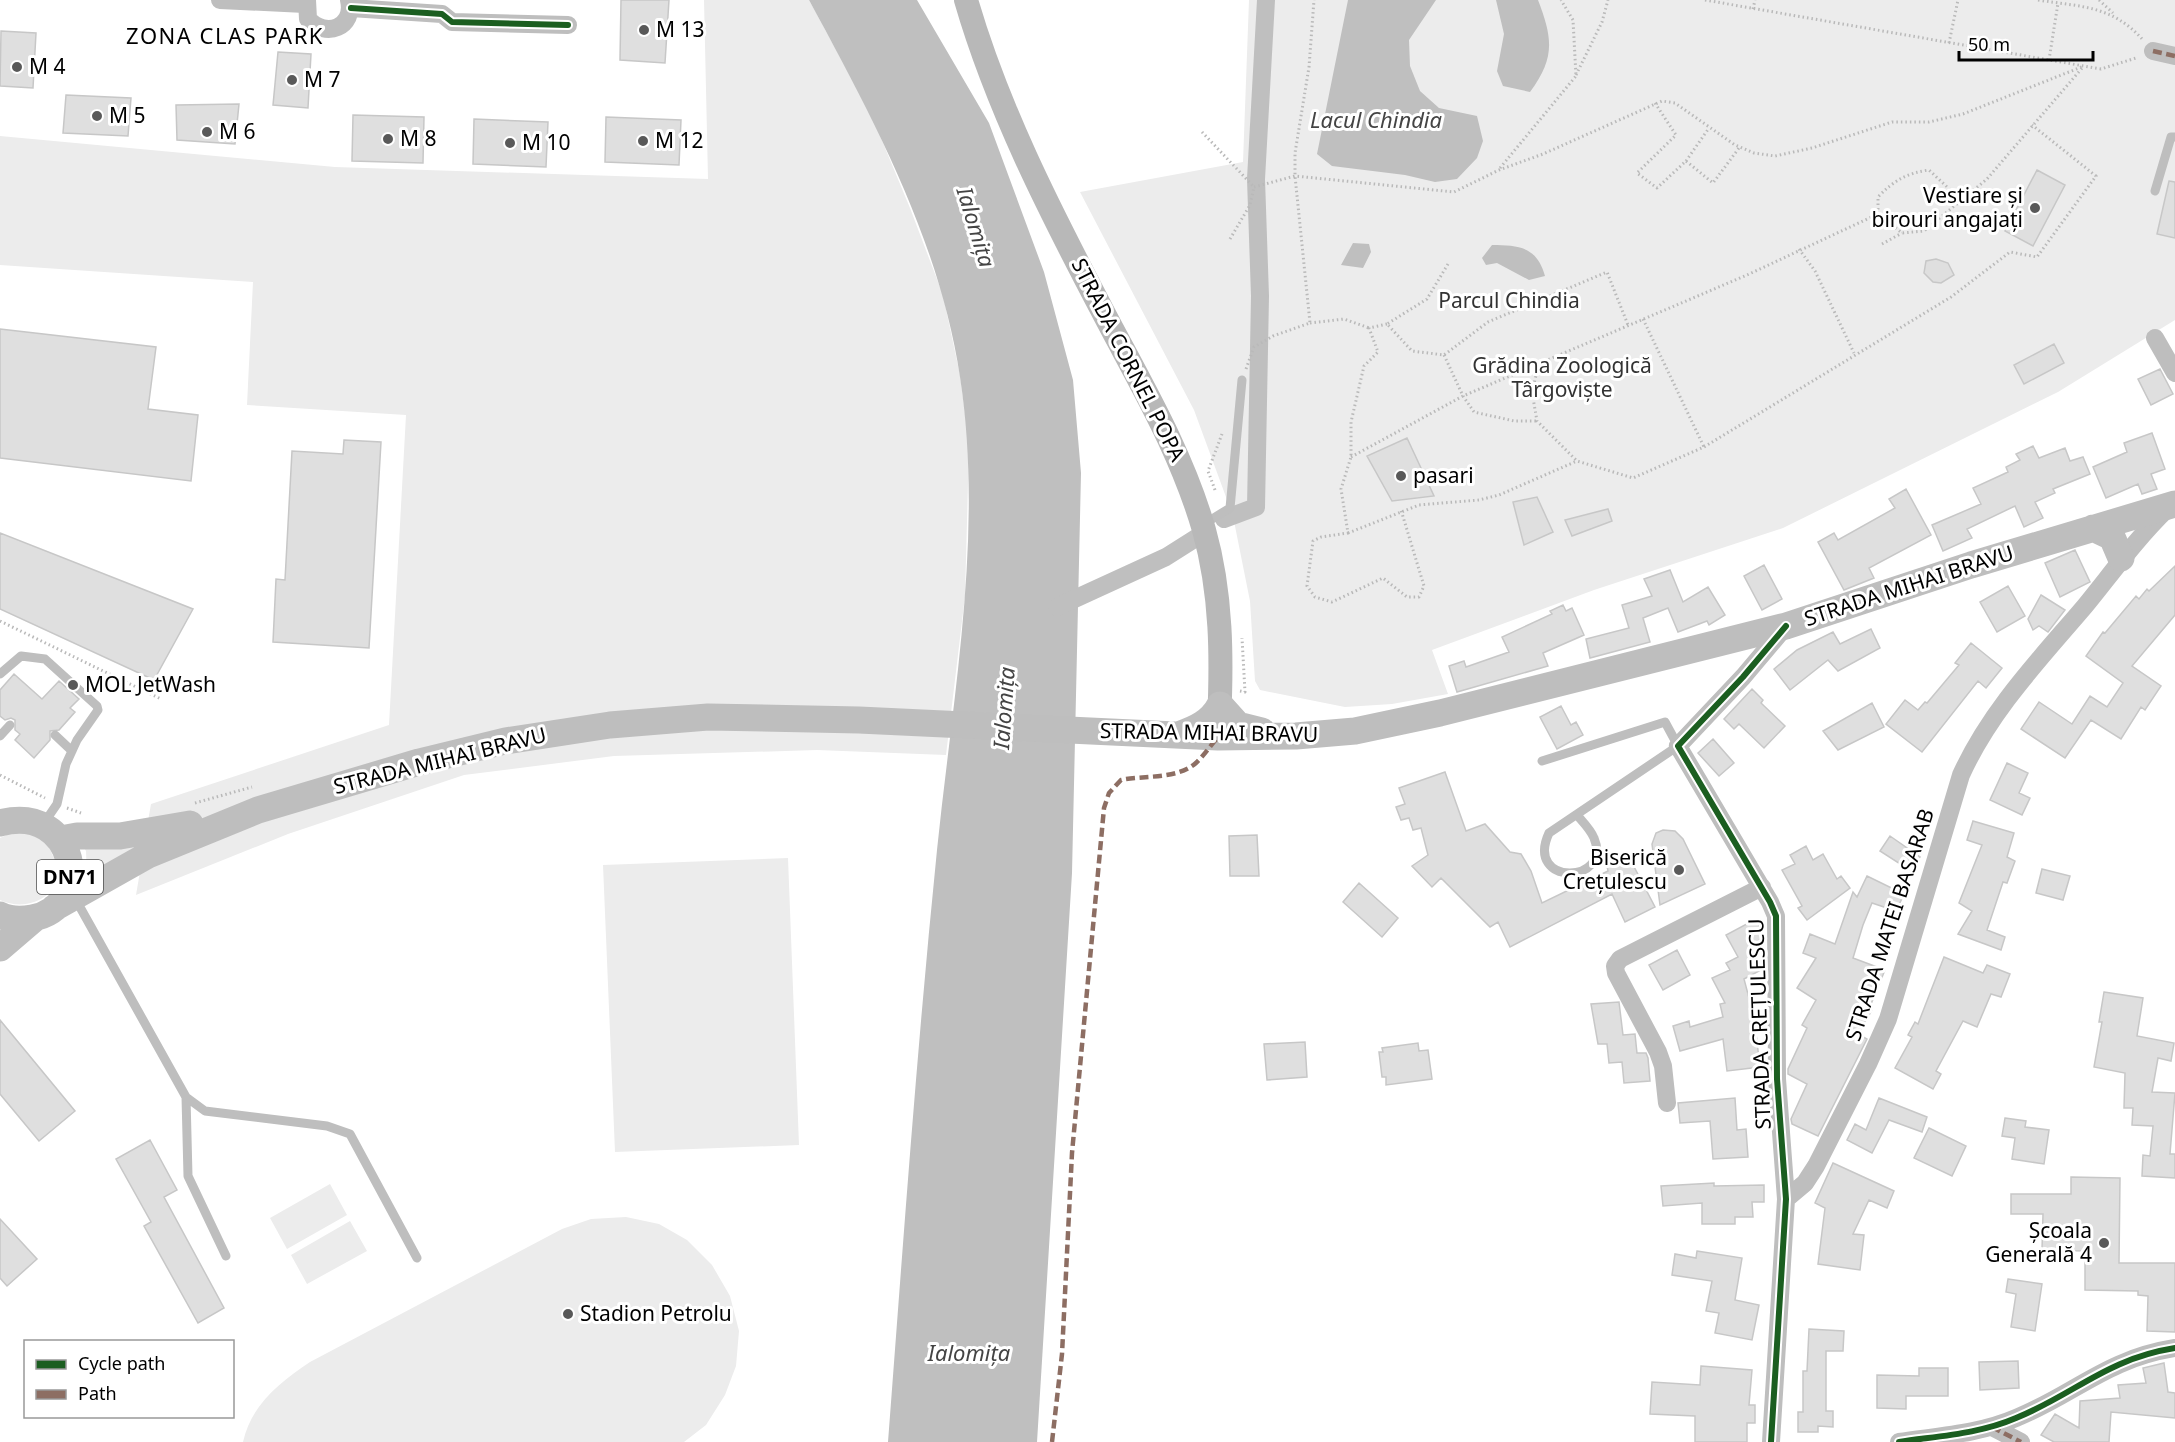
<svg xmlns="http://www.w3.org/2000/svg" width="2175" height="1442" viewBox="0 0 2175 1442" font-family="'Noto Sans',sans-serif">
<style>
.green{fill:#ececec}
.water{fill:#bfbfbf}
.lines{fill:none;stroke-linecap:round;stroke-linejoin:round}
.canal{stroke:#bfbfbf;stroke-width:18}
.building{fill:#dfdfdf;stroke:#c7c7c7;stroke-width:1.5}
.path{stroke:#b9b9b9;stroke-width:3;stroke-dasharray:1.5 3;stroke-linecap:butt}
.lane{stroke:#bebebe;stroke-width:9}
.street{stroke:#bebebe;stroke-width:18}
.secondary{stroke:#b8b8b8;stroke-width:24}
.primary{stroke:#bebebe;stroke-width:27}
.quiet{stroke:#8d6e63;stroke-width:4.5;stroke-dasharray:9 4.5;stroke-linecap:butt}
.cycleway-casing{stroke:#fff;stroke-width:10}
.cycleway{stroke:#1b5e20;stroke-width:6}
.poi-dot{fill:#595959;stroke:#fff;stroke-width:2}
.labels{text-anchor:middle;stroke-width:6;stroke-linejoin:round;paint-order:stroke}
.shield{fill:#fff;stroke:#4c4c4c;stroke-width:1.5}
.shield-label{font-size:20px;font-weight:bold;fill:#000}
.poi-label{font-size:21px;fill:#000;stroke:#fff;text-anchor:start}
.park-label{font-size:21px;fill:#333;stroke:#fff}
.street-label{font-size:21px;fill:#000;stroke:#fff}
.neighbourhood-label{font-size:22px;letter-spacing:1.5px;fill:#000;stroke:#fff}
.water-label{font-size:22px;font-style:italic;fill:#444;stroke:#fff}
</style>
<rect width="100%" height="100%" fill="#fff"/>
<path class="green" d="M704,0H809L871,114L910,208L943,295L960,375L969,446L965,596L946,755L817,750L614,756L464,775L288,834L136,895L143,854L87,878L86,851L81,842L145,838L151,804L389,725L406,415L247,405L253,282L0,265V136L335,167L708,179Z
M1249,0H2175V320L2058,392L1783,528L1594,590L1432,650L1448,694L1392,704L1345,707L1260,690L1255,681L1250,601L1233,516L1194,410L1080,192L1243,162Z
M23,832C30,835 41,837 46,842C48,844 51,851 52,854C72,890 32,915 0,900V838L11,833Z
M788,858L799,1145L615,1152L603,865Z
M330,1184L347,1215L287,1249L270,1218Z
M626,1217L659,1224L687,1240L712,1265L730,1296L739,1331L736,1366L725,1395L706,1425L684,1442H243C251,1405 280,1382 310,1362L562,1229L591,1219Z
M350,1221L367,1251L307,1284L291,1255Z"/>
<path class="water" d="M809,0H917L989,123L1044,272L1073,380L1081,473L1072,873L1037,1442H888C903,1245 917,1047 937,850C953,694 984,533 960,377C940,242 873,118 809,0Z
M1348,0H1436L1409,40L1410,66L1420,91L1439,108L1477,116L1483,141L1477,158L1457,179L1435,182L1405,175L1332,166L1317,154Z
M1496,0H1538C1553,39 1555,58 1530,92L1503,86L1497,71L1504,34Z
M1353,243L1369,244L1371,252L1363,268L1341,265Z
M1492,245C1519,245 1537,247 1545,276L1529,280L1497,263L1486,265L1482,258Z"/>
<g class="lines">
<path class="canal" d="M1224,519L1256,507L1260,296L1256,179L1266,0
M1057,607L1166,557L1196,538"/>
</g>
<path class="building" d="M621,0H669L665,63L620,60Z
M1,31L36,33L33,88L0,86Z
M278,52L311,54L308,108L273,105Z
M66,95L131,98L128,136L63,133Z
M239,104L235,144L177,140L176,105Z
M353,115L424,117L423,163L352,161Z
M606,117L681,120L679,165L605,162Z
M474,119L548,122L546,167L473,164Z
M2037,170L2065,185L2033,246L2005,231Z
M2169,181L2175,182V238L2157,234Z
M1936,259L1948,263L1954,275L1941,283L1933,282L1924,273L1926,261Z
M0,329L156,347L148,409L198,415L191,481L0,458Z
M2054,344L2064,363L2024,384L2014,365Z
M2160,369L2173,394L2151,405L2138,379Z
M2152,433L2165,469L2151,474L2157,489L2142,494L2138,484L2106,498L2093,467L2127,452L2124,443Z
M1407,438L1434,496L1392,501L1367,456Z
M344,440L381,442L369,648L273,642L276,579L285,580L292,451L343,454Z
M2033,446L2039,458L2065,448L2070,461L2083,457L2090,474L2053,489L2055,493L2035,502L2043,518L2024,527L2015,506L1967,529L1972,538L1943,551L1932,525L1981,504L1973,488L2008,472L2006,467L2020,460L2016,454Z
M1906,489L1931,535L1869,568L1874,578L1844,590L1818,542L1834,533L1838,540L1895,508L1889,499Z
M1537,497L1553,532L1524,545L1513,502Z
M1608,509L1612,521L1572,536L1565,520Z
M0,533L193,609L154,680L0,609Z
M2075,550L2090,582L2060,597L2045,563Z
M1764,565L1782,599L1762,610L1744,576Z
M2175,566V615L2132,666L2161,686L2145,710L2141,707L2121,739L2091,720L2065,758L2021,729L2039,702L2072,724L2090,696L2107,707L2123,683L2086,656L2103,632L2105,633L2136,596L2139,599L2147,589L2149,591Z
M1670,570L1683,602L1708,587L1725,615L1709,625L1707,621L1678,632L1668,608L1643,618L1650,642L1590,658L1586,639L1629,628L1622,605L1652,596L1644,579Z
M2008,586L2025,616L1997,632L1980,602Z
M2041,595L2065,610L2048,632L2039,626L2033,630L2028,619Z
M1563,605L1566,611L1572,608L1584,635L1543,653L1548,666L1457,692L1449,666L1464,661L1466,667L1509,652L1502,637L1552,614L1550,611Z
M1871,629L1880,648L1838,671L1828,660L1790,690L1774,669L1797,650L1833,632L1840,644Z
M1971,643L2002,668L1986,688L1978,681L1922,752L1886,724L1905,700L1918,710L1925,702L1927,703L1959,665L1955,663Z
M14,674L42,699L59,681L79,699L70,708L75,712L59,730L50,731V740L34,758L15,740L20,734L15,730V720L11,718L5,720L0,716V690Z
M1752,689L1763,700L1761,703L1785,726L1764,748L1739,724L1734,729L1724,719Z
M1872,703L1884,727L1838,750L1823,731Z
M1561,706L1571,725L1576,722L1583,735L1557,749L1540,717Z
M1713,739L1734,763L1719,776L1698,753Z
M2007,763L2028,773L2019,793L2030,798L2022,815L1990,800Z
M1445,772L1466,831L1485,824L1510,852L1521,854L1531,871L1542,903L1608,871L1607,866L1620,859L1623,865L1631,861L1655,907L1625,922L1612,894L1510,947L1498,922L1490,927L1441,878L1432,887L1412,866L1428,855L1421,828L1413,830L1409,818L1401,820L1396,807L1405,804L1399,788Z
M1973,821L2014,833L2007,857L2015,861L2007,883L2003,882L1987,930L2005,937L2001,950L1958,934L1972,911L1959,903L1982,845L1967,840Z
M1663,830L1675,831L1683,839L1705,884L1660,905L1652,844L1656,833Z
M1257,835L1259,876H1230L1229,836Z
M1890,836L1920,857L1911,871L1880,851Z
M1806,846L1813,860L1823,854L1837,879L1841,876L1850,888L1807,920L1798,908L1802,906L1782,870L1795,864L1790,855Z
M2042,869L2070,876L2063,900L2036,893Z
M1867,876L1904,894L1896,911L1872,903L1863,925L1853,958L1885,970L1869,1009L1872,1010L1858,1034L1867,1039L1818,1136L1792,1124L1791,1119L1807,1084L1788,1074V1069L1807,1028L1802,1025L1816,1000L1797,988L1816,958L1803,953L1810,934L1835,944L1853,892L1857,897Z
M1359,883L1398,918L1382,937L1343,902Z
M1756,919L1765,937L1749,946L1761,970L1744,979L1754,1017L1760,1067L1727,1071L1723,1039L1680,1051L1673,1026L1689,1021L1690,1027L1723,1017L1720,1004L1725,1003L1712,978L1730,970L1726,963L1738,957L1726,935Z
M1677,950L1690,975L1663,990L1649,965Z
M1944,957L1983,973L1987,965L2010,974L2001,997L1991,994L1977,1027L1963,1021L1936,1071L1941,1074L1933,1089L1895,1068L1912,1037L1908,1035L1915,1022L1918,1024Z
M2104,992L2143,998L2137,1036L2174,1043L2171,1061L2158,1058L2152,1092L2175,1093L2170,1154H2175V1178L2142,1176L2143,1155L2150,1156L2153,1126L2132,1125L2133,1108H2124L2125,1073L2094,1067L2102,1022H2099Z
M1619,1002L1623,1035L1635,1034L1637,1053H1646L1648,1058L1650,1081L1624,1083L1622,1062L1609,1063L1607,1044H1598L1591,1004Z
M0,1020L75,1111L39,1141L0,1094Z
M1305,1042L1307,1077L1267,1080L1264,1044Z
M1418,1043L1419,1051L1428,1050L1432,1079L1386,1085V1077H1382L1379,1052H1383L1382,1048Z
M1735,1098L1737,1130L1746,1129L1748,1157L1713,1159L1710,1121L1680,1123L1678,1103Z
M1879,1098L1927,1117L1922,1132L1889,1120L1872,1153L1847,1140L1855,1124L1866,1130Z
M2005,1118L2026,1121L2025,1127L2049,1130L2044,1164L2012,1159L2015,1138L2002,1136Z
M1929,1128L1966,1146L1952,1176L1914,1158Z
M150,1140L177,1190L164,1197L224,1308L198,1323L144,1226L151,1222L116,1159Z
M1833,1163L1894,1191L1887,1208L1869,1200L1853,1234L1864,1235L1860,1270L1818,1264L1825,1208L1815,1203Z
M2071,1177L2120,1178L2119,1263H2175V1332L2147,1331L2148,1296L2138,1295V1291L2085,1290V1251L2042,1250L2043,1214H2011V1194H2071Z
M1714,1183V1186L1764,1185V1202H1752L1753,1217H1735V1224H1702V1203L1663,1206L1661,1186Z
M0,1219L37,1259L7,1286L0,1278Z
M1697,1251L1742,1258L1735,1300L1759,1305L1752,1340L1715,1333L1719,1313L1706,1311L1712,1281L1672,1275L1675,1254L1696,1258Z
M2008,1279L2042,1284L2035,1331L2011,1327L2016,1294L2006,1292Z
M1809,1329L1844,1331L1843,1351H1826V1411H1833V1427L1818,1426V1432H1798V1412H1803V1371H1807Z
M2018,1361L2019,1388L1980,1390L1979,1362Z
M2164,1363L2168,1392L2175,1393V1418L2111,1412L2109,1442H2054L2041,1435L2055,1414L2079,1428L2080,1401L2120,1398L2118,1385L2146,1383L2143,1368Z
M1701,1366L1752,1370L1749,1405H1755V1423H1747V1442H1695V1416L1650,1414L1652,1382L1700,1385Z
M1919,1368H1948V1396H1906V1409L1877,1408V1375L1919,1376Z"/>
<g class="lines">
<path class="path" d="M1705,0L2101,69L2136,58
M2038,0C2081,7 2112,5 2143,40
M2099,0L2113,13
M1753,9L1755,0
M1949,43L1958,0
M2049,60L2058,3
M1576,75L1602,22L1608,0
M1655,103L1676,135L1637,173L1657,188L1686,161L1713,183L1739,148
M1202,132L1254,187
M1686,161L1709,128
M1500,168L1576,76L1573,20L1561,0
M1254,187L1295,176L1454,192L1499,170L1543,154L1662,101L1675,103L1735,145L1754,153L1775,156L1812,148L1892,122H1929L1963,114L2084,66
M1878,214V197C1893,181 1907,173 1929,170L1961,200
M1230,239L1250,205L1254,187
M1882,244L1902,233
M1799,249L1815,271L1854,353
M1448,264L1427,299L1387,324L1412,351L1444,355L1488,322L1607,272L1628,325
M1643,319L1704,447
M1310,323L1344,319L1369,328
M1387,324L1369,328L1378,352L1364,366L1351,422V457L1341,489L1348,533L1321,537L1313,541L1307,586L1315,597L1332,602L1383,578L1407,597H1419L1424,586L1401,510
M1444,355L1463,396L1474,412L1514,421H1537
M1539,363L1532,392L1537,421L1577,461L1633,478L1704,447L1951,297L2010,252L2037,257L2096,176L2032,125
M1246,369L1254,347L1273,336L1310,323L1295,176V153L1309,67L1314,0
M1351,457L1463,396L1747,275L1878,214L1902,233L1924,231L1987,179L2083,67
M1215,490L1208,471L1222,434
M1348,533L1419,505L1479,500L1499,495L1577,461
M0,621L161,699
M1240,691L1245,692L1242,638
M0,775L45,798
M195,803L252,787
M67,808L81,813"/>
<path class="lane" d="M2155,191L2171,137H2175
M1204,524L1230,508L1242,380
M0,674L21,656L45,659L97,706L98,710L77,740L66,764L57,804L44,823
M55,735L72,751
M0,736L10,725
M1542,761L1665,722L1678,746L1549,833C1524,887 1613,884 1594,838C1591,830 1583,822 1577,815
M76,900L186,1097L205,1111L327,1126L350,1134L417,1258
M186,1097L188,1176L226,1256"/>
<path class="street" d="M220,0L305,4
M307,0L308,19C326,39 355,27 349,0
M351,8L442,14L452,22L568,25
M2153,51L2175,56
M2155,338L2175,373
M1667,1103L1663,1066L1658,1052L1616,973L1615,966L1620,959L1762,887
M1786,1199L1805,1183L1816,1166L1868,1064L1888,1019L1961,775C1990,711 2039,660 2085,606C2112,573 2136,539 2167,509
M1992,1427L2021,1442
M1771,1442L1786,1199L1777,1079L1776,916L1770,902L1678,746L1743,677L1786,626
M1899,1442C1938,1436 1979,1434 2016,1418C2075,1394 2106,1359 2175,1348"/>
<path class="secondary" d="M966,0C997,107 1049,209 1101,308C1139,381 1181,450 1204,530C1222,594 1222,659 1219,724"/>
<path class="primary" d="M2093,528L2112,537L2121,558
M1178,735C1196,729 1211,722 1220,705L1238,725L1262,731
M0,823C76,802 96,907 32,918C21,920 10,920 0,915
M61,839L77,836H120L190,824
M54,908L148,855L258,810L419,762L505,741L610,725L708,717L859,720L1218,737L1296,736L1355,731L1440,713L1786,626L1971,565L2175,504
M0,948L35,918"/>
<path class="quiet" d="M2153,51L2175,56
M1992,1427L2021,1442
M1052,1442L1062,1354L1072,1153L1104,808L1109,793L1121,780C1144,775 1178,780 1197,762C1205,754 1211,745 1218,737"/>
<defs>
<path id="cycleway" d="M351,8L442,14L452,22L568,25
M1771,1442L1786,1199L1777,1079L1776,916L1770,902L1678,746L1743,677L1786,626
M1899,1442C1938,1436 1979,1434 2016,1418C2075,1394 2106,1359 2175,1348"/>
</defs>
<use href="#cycleway" class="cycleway-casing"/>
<use href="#cycleway" class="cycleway"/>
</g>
<g class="poi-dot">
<circle cx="644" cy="30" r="6"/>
<circle cx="17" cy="67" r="6"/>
<circle cx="292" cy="80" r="6"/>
<circle cx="97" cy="116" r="6"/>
<circle cx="207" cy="132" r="6"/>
<circle cx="388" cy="139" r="6"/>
<circle cx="643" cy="141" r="6"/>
<circle cx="510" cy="143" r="6"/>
<circle cx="2035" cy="208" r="6"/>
<circle cx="1401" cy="476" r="6"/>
<circle cx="73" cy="685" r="6"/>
<circle cx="1679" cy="870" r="6"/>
<circle cx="2104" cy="1243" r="6"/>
<circle cx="568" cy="1314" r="6"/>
</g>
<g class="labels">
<rect class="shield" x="37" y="860" width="66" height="34" rx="4.5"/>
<g class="shield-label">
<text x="70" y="884">DN71</text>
</g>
<g class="poi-label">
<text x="656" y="37">M 13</text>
<text x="29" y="74">M 4</text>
<text x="304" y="87">M 7</text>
<text x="109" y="123">M 5</text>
<text x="219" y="139">M 6</text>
<text x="400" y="146">M 8</text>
<text x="655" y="148">M 12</text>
<text x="522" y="150">M 10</text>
<text x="2023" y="203" text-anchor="end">Vestiare și<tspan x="2023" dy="24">birouri angajați</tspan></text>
<text x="1413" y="483">pasari</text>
<text x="85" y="692">MOL JetWash</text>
<text x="1667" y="865" text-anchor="end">Biserică<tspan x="1667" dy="24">Crețulescu</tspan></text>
<text x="2092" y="1238" text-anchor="end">Școala<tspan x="2092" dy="24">Generală 4</tspan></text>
<text x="580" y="1321">Stadion Petrolu</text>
</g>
<g class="park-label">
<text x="1509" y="308">Parcul Chindia</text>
<text x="1562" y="373">Grădina Zoologică<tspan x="1562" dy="24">Târgoviște</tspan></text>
</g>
<g class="street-label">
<text transform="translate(1128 360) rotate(63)" y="7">STRADA CORNEL POPA</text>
<text transform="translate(1909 586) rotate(-18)" y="7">STRADA MIHAI BRAVU</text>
<text transform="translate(1209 733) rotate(1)" y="7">STRADA MIHAI BRAVU</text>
<text transform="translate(440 761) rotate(-14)" y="7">STRADA MIHAI BRAVU</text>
<text transform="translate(1890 925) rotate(-72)" y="7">STRADA MATEI BASARAB</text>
<text transform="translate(1760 1024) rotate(-92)" y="7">STRADA CREȚULESCU</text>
</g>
<g class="neighbourhood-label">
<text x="225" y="44">ZONA CLAS PARK</text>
</g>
<g class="water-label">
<text x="1376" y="128">Lacul Chindia</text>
<text transform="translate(976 227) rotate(73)" y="8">Ialomița</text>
<text transform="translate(1004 708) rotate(-86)" y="8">Ialomița</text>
<text x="969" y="1361">Ialomița</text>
</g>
</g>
<rect x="24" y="1340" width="210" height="78" fill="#ffffff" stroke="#999999" stroke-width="1.5"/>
<rect x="36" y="1360" width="30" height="9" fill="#1b5e20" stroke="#999999" stroke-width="1.5"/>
<text x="78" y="1370" font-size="18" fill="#000000">Cycle path</text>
<rect x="36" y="1390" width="30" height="9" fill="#8d6e63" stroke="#999999" stroke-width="1.5"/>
<text x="78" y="1400" font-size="18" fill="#000000">Path</text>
<path d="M1959 51v9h134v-9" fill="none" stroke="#000000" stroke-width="3"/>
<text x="1968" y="51" font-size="18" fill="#000000" stroke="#ffffff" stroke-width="4.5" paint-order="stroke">50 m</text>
</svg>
